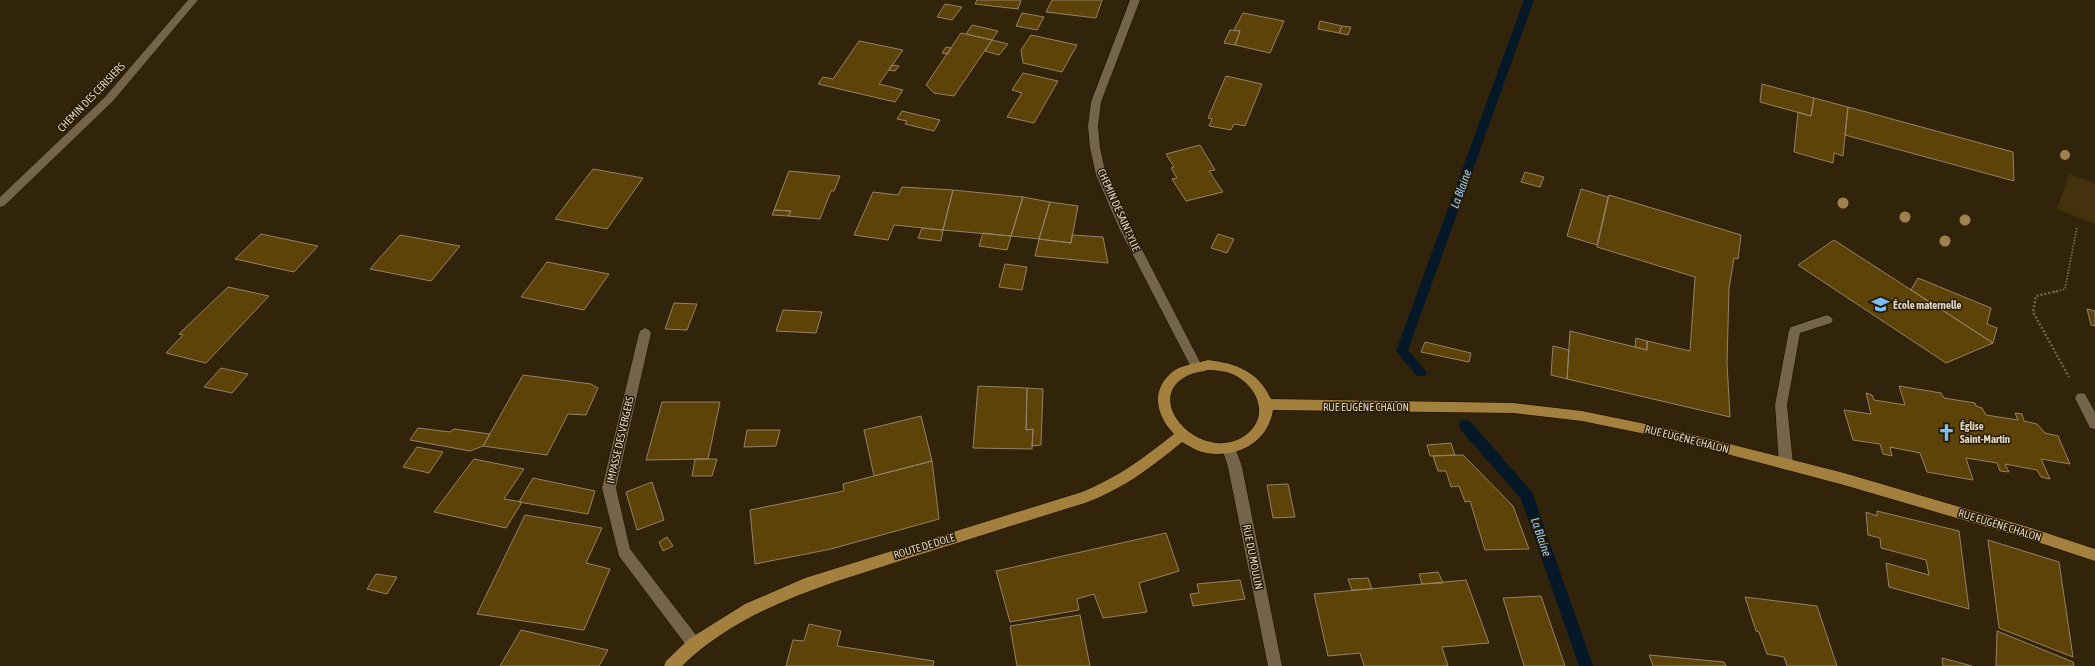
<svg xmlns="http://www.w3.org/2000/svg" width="2095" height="666" viewBox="0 0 2095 666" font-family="'Asap Condensed',sans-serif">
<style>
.green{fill:#44320d}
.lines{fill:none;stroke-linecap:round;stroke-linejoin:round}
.stream{fill:#051827;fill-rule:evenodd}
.building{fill:#5e4308;stroke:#928267}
.minor-casing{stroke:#190d00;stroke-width:1}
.major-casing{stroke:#190d00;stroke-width:1}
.path-far1{stroke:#716550;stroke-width:2;stroke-dasharray:1.5 1.5;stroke-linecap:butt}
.path{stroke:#716550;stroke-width:2.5;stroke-dasharray:2 2;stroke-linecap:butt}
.minor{fill:#74644a;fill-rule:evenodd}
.major{fill:#a3803d;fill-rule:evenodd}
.tree{fill:#9e814e}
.labels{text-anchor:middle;stroke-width:3;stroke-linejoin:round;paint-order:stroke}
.street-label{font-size:11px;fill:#ded5c7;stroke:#281b03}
.poi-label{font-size:11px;font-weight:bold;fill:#ded5c7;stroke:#281b03;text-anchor:start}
.water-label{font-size:12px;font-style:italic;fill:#9bcbf4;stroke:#281b03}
</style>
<rect width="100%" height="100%" fill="#32240b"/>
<path class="green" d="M2069,174L2095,183V224L2057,209Z"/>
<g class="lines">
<path class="stream" d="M1524,0H1534L1408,350L1427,373L1425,376H1417L1396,351Z
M1465,420L1470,421L1532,492L1593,666H1579L1521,499L1460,429L1459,425L1460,421Z"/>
</g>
<path class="building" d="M977,0H1021L1018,9L975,4Z
M1052,0H1102L1096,18L1046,12Z
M945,4L962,7L952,20L937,17Z
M1022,13L1044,17L1037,30L1016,26Z
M1243,13L1284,21L1270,53L1235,45L1240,31L1234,30Z
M1320,21L1342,26L1339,33L1318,29Z
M972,25L998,31L992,40L966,34Z
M1342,26L1351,27L1348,35L1339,33Z
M1230,30L1240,31L1235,45L1224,43Z
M961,33L992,40L954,96L934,93L926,85Z
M1031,35L1077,45L1062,72L1023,63L1021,50Z
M992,40L1008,44L999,55L985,51Z
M859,41L903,50L879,84L903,90L895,102L818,84L823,77L833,79Z
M946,47L951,48L948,54L942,53Z
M892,65L899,66L895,71L889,70Z
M1023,73L1058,81L1034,123L1007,117L1022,93L1012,90Z
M1226,76L1262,84L1245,126L1234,124L1231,130L1209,126L1212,119L1208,118Z
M1762,84L1814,98L1811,116L1760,102Z
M1814,98L1848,107L1843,156L1834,153L1833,163L1794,152L1798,112L1811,116Z
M1848,107L2013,152L2014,181L1845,135Z
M902,111L940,120L934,131L905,124L907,121L897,119Z
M1200,145L1215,170L1209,171L1223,192L1186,201L1172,179L1177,178L1171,168L1174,167L1166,154Z
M593,169L643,178L607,229L555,219Z
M789,171L840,176L834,191H831L820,219L788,216L791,211L774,210Z
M1525,172L1544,177L1540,187L1521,182Z
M902,187L953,190L943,230L894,225L888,240L854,235L873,192L898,195Z
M1581,189L1608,197L1597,245L1567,236Z
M953,190L1023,197L1011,236L943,230Z
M1609,195L1741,235L1738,259L1734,258L1729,288L1727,363L1730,417L1567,379L1570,331L1647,350V341L1690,351L1695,277L1597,247Z
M1023,197L1050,202L1039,239L1011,236Z
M1050,202L1078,206L1071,243L1039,239Z
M774,210L791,211L788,216L772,215Z
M922,228L943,230L941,241L918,238Z
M983,233L1011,236L1007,250L979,246Z
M261,234L318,246L294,272L235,259Z
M1218,234L1234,239L1227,253L1211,248Z
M400,235L460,246L431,281L370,269Z
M1072,235L1103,237L1108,263L1035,256L1039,239L1071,243Z
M1834,240L1993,343L1946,363L1798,265Z
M547,262L609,274L584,310L521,297Z
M1005,264L1027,267L1022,290L999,287Z
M1918,278L1991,308L1987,324L1997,328L1993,343L1911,290Z
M228,287L269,296L206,363L166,353L183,335L179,334Z
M674,303L697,304L687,330L665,329Z
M2087,309L2095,311V326L2091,325Z
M783,310L822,312L816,333L776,331Z
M1636,338L1647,341V350L1635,347Z
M1425,342L1471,353L1469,362L1421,352Z
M1553,346L1569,350L1567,379L1551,375Z
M221,368L248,374L232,393L204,387Z
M523,375L591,384L598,388L586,415L568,414L547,455L483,446Z
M978,386L1027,388L1026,430L1033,429L1032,449L973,448Z
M1899,386L1941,393L1944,398L1975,403L1976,406L1982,408L1986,415L2018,420L2015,413L2022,414L2024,421L2037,424L2045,433L2058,436L2070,464L2041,459L2050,479L2041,477L2037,470L2005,464L2009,472L2000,471L1997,463L1966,458L1973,480L1927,472L1920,453L1890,447L1892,456L1883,454L1880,444L1853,440L1844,410L1871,414L1866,393L1872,395L1874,400L1905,405Z
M1027,388L1043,389L1041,445L1032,446L1033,429L1026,430Z
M662,402H720L708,459L646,460Z
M921,416L932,461L874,476L864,430Z
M418,428L450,432L454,429L490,434L483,446L470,451L410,440Z
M747,430H780L776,446L744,447Z
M1451,443L1455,455L1430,456L1427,445Z
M417,447L443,452L429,473L403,467Z
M1463,455L1513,506L1529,549L1485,550L1470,501L1465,502L1459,486L1451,487L1446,471H1438L1433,456Z
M474,459L524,469L504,499L522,502L506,528L434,512Z
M695,459H717L712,476H692Z
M932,461L939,519L831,549L755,564L750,510L844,491L843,484Z
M533,478L595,491L588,514L519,502Z
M652,482L664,520L637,530L626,492Z
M1288,484L1295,517L1273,518L1267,485Z
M1877,511L1959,531L1969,609L1889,587L1886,563L1929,575L1926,560L1881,548L1880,538L1868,535L1866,512L1877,516Z
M525,515L602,528L586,563L610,569L584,630L477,614Z
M1166,533L1179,571L1139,583L1147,612L1103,618L1094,594L1077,599L1079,610L1010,622L996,571Z
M667,537L673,546L663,551L659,542Z
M1988,540L2059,562L2073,657L1999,628Z
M1438,572L1443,583L1422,584L1419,574Z
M376,574L397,577L387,594L367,589Z
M1368,578L1372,589L1352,590L1348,579Z
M1240,580L1245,599L1193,606L1190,594L1199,593L1197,584Z
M1466,580L1489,643L1442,647L1448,666H1364L1360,653L1328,656L1314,594Z
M1541,596L1565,666H1524L1503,598Z
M1745,597L1817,606L1837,666H1787L1784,657L1767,654L1759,632L1756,631Z
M1080,615L1090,666H1017L1010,626Z
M809,624L841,631L837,646L934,661L933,666H786L793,640L804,641Z
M521,630L608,650L599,666H500Z
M1997,631L2073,662L2074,666H1996Z
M1649,655L1724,662L1726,666H1653Z
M1942,658L1972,666H1943Z"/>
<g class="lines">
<defs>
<path id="minor" d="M188,0H198L113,101L4,206L0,207V197L105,97Z
M1130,0H1140L1101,102L1098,126L1100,148L1106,175L1132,230L1202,366L1200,369H1192L1120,230L1096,175L1090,148L1088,126L1091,102Z
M1827,315L1831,317L1833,320L1831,323L1800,333L1787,405L1793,464L1791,468L1786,470L1781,468L1779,464L1775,405L1789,330L1791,327Z
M645,328L649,330L651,333L616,488L630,549L699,639L701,644L699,649L694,651L689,649L619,556L602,488L639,333L641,330Z
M2081,393L2085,394L2095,412V429L2090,428L2075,398L2077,394Z
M1229,443L1234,444L1242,467L1282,666H1268L1228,467L1222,448L1224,444Z"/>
<path id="major" d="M1208,360C1236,363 1259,372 1271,399L1514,403L1582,411L1670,429L1844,473L2028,527L2095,549V561L2028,539L1844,485L1670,439L1582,421L1514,413L1273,410C1268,444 1234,460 1202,452C1195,450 1189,446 1182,442C1152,467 1123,489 1085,503C1026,521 968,540 909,558C829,584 744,606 682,666H664L666,661L689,639L745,604L805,578L1082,492C1118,477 1144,458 1174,434C1155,414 1150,388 1175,370C1183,365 1198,363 1208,360ZM1208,370C1216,370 1225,371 1232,374C1256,384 1271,415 1247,434C1205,467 1141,402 1185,377C1191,373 1201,372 1208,370Z"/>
</defs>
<use href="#minor" class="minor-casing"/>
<use href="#major" class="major-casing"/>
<path class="path-far1" d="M2054,292L2065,289L2077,227"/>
<path class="path" d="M2058,291L2036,296L2033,312L2069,377"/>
<use href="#minor" class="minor"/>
<use href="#major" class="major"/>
</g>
<g class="tree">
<circle cx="2065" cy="155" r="5"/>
<circle cx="1843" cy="203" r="5.5"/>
<circle cx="1905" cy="217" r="5.5"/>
<circle cx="1965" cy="220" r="5.5"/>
<circle cx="1945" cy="241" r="5.5"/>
</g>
<defs>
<symbol id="school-bare" viewBox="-9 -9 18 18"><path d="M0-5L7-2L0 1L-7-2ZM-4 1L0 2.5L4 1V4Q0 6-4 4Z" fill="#7abff8" stroke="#281b03" stroke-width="2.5" paint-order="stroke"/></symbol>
<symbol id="church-bare" viewBox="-9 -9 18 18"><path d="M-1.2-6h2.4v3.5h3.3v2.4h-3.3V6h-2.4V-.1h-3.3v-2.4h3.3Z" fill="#7abff8" stroke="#281b03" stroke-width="2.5" paint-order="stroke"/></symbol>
</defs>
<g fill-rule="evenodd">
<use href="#school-bare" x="1868" y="292" width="25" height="25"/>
<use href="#church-bare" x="1934" y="420" width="25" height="25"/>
</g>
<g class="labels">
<g class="street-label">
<text transform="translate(91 97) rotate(-46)" y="4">CHEMIN DES CERISIERS</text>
<text transform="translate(1119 210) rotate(66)" y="4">CHEMIN DE SAINT-YLIE</text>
<text x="1366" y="411">RUE EUGÈNE CHALON</text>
<text transform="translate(1687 439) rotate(14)" y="4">RUE EUGÈNE CHALON</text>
<text transform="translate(620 440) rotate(-77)" y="4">IMPASSE DES VERGERS</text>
<text transform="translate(2000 525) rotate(17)" y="4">RUE EUGÈNE CHALON</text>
<text transform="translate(924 546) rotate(-17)" y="4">ROUTE DE DOLE</text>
<text transform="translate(1253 557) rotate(79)" y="4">RUE DU MOULIN</text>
</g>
<g class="poi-label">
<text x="1893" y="309">École maternelle</text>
<text x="1960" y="430">Église<tspan x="1960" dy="13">Saint-Martin</tspan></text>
</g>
<g class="water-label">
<text transform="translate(1461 189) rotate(-70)" y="4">La Blaine</text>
<text transform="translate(1541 537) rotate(71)" y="4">La Blaine</text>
</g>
</g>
</svg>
